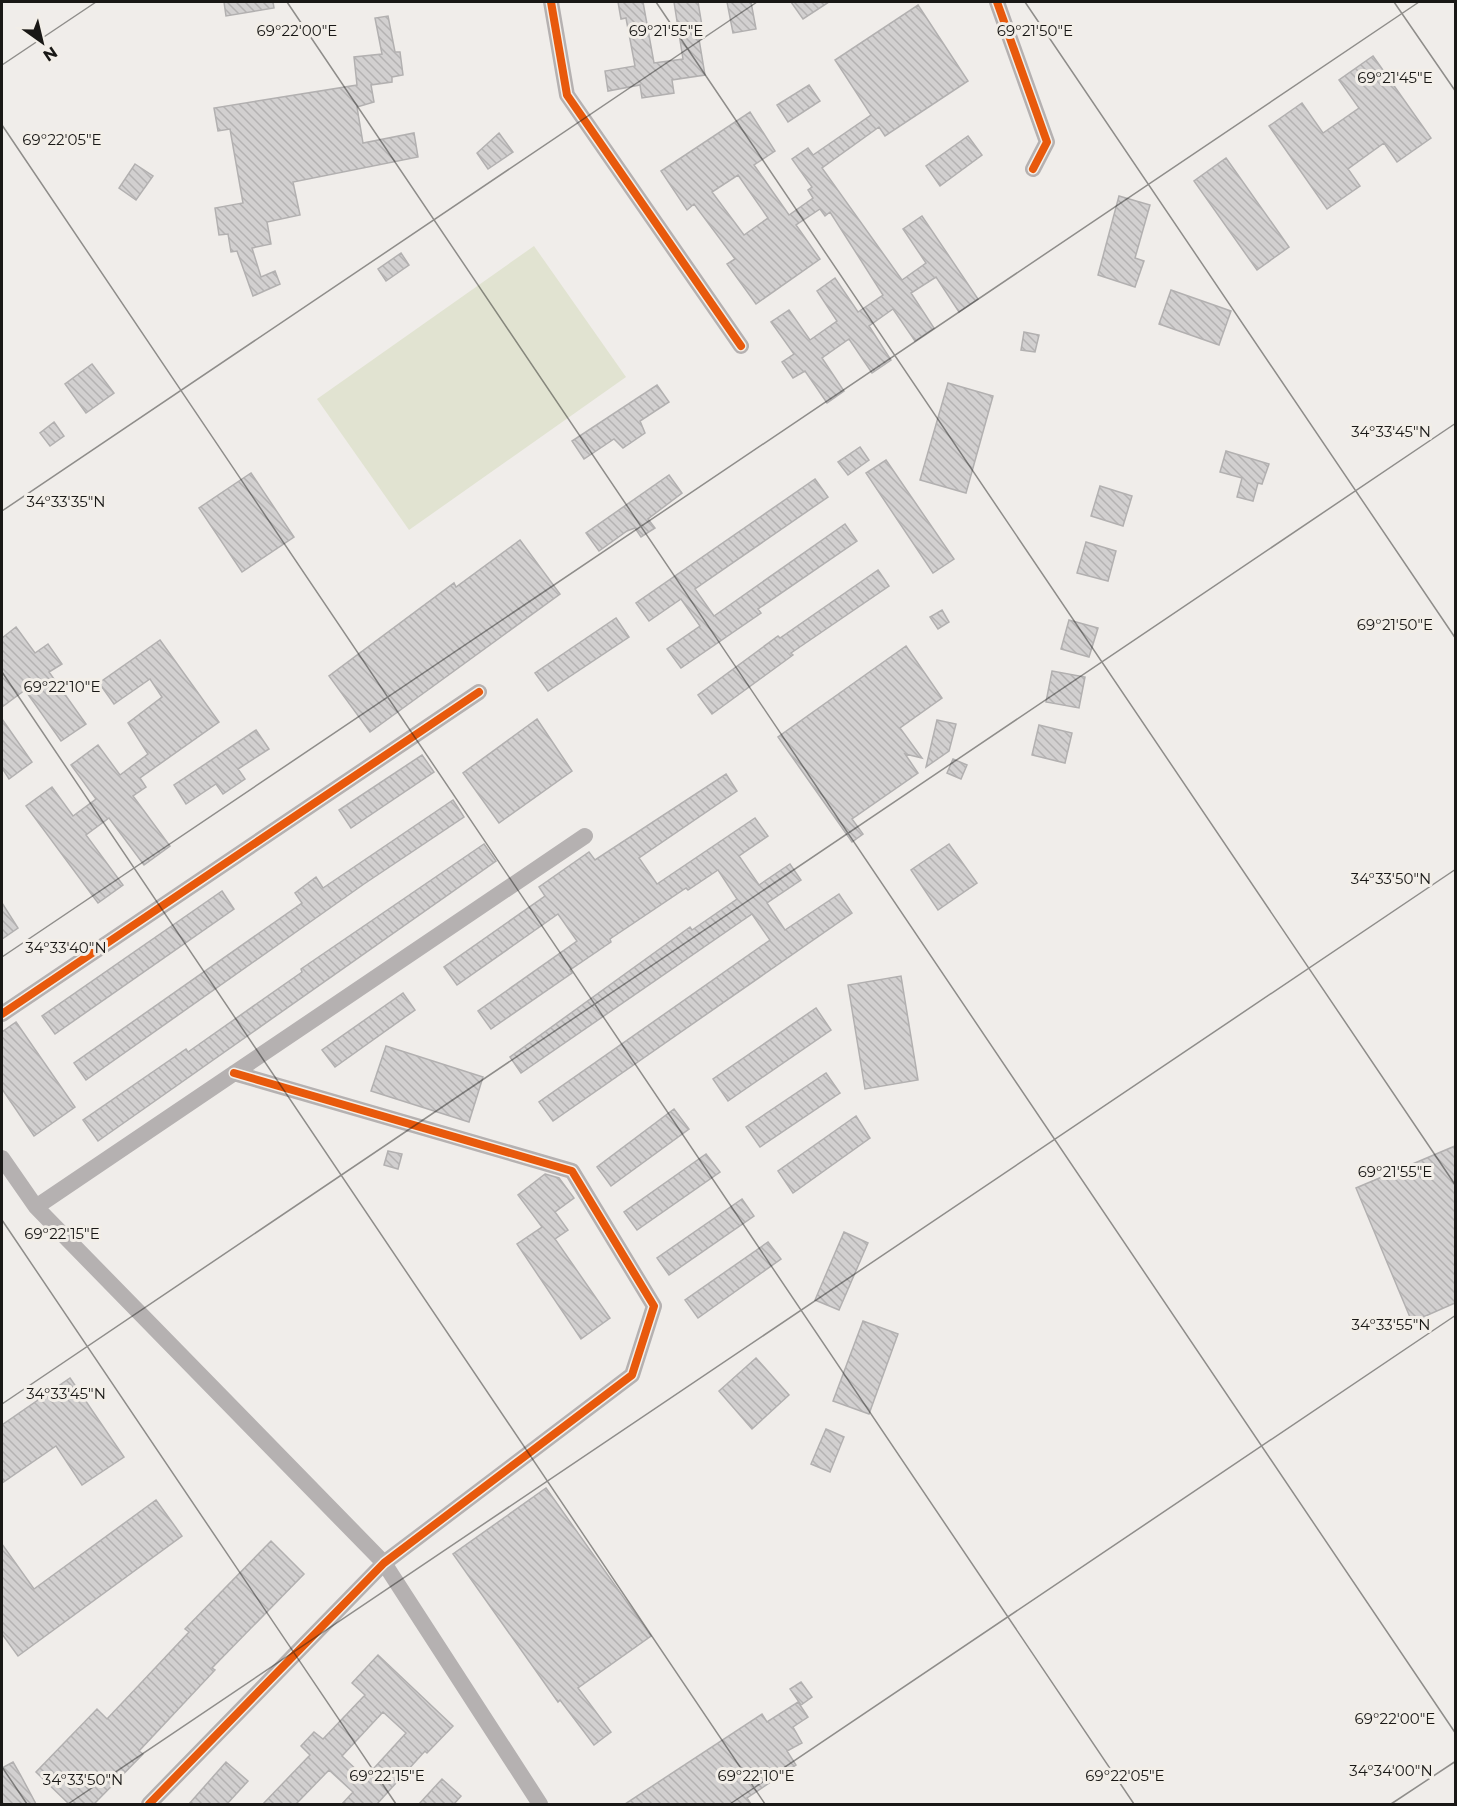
<svg xmlns="http://www.w3.org/2000/svg" width="1457" height="1806" viewBox="0 0 1457 1806" font-family="Montserrat,sans-serif">
<style>
.pitch{fill:#e1e3d1}
.building{fill:url(#building-back-hatch);stroke:#b2b0b0;stroke-width:1.5;fill-rule:evenodd}
.lines{fill:none;stroke-linecap:round;stroke-linejoin:round}
.minor{stroke:#b5b1b1;stroke-width:16}
.cycleway-casing{stroke:#f2eee8;stroke-width:11}
.cycleway{stroke:#e8590c;stroke-width:8}
.ticks{fill:none;stroke:#191816;stroke-width:1.5;stroke-opacity:0.45}
.ticks-label{font-size:15px;text-anchor:middle;fill:#191816;stroke:#f2eee8;stroke-width:6;stroke-linejoin:round;paint-order:stroke}
</style>
<defs>
<pattern id="building-back-hatch" width="6" height="6" patternUnits="userSpaceOnUse" patternTransform="scale(1.5)"><rect width="6" height="6" fill="#d2d0d0"/><path d="M-1 5l2 2M0 0l6 6M5-1l2 2" fill="none" stroke="#b4b2b2"/></pattern>
</defs>
<rect width="100%" height="100%" fill="#f0edea"/>
<path class="pitch" d="M534,246L626,377L409,530L317,399Z"/>
<path class="building" d="M224,2H273L274,8L226,16Z
M618,2H643L654,63L683,59L674,2H698L704,38L699,39L705,75L672,80L674,93L642,98L640,85L608,91L605,71L635,66L626,18L621,19Z
M727,2H751L756,29L733,33Z
M791,2H829L803,19Z
M918,5L968,81L885,136L879,127L822,168L902,280L926,263L903,229L922,216L978,299L959,312L936,277L911,293L934,328L915,341L893,309L869,326L891,360L872,373L849,339L822,358L844,391L827,403L805,371L793,378L782,362L794,354L771,322L789,310L810,340L837,321L817,291L835,278L858,312L883,295L830,212L825,216L820,209L796,225L820,259L756,304L727,264L735,259L694,204L687,210L661,171L750,112L775,151L754,165L789,215L813,198L808,190L812,187L792,159L808,148L813,155L871,115L835,60ZM738,175L768,218L744,235L712,192Z
M388,16L395,52H400L403,75L392,77V82L371,85L374,102L357,107L363,143L414,133L418,157L293,182L300,215L267,222L271,244L252,248L261,277L275,271L280,284L253,296L237,251L231,252L228,234L219,235L215,208L243,203L230,129L218,131L214,108L357,85L354,57L382,54L375,18Z
M1373,56L1431,138L1397,162L1384,143L1348,169L1360,186L1327,209L1269,126L1302,103L1323,133L1359,108L1339,80Z
M809,85L820,101L788,122L777,105Z
M499,133L513,152L488,169L477,153Z
M968,136L982,155L940,186L926,166Z
M1226,158L1289,247L1257,270L1194,181Z
M135,164L153,176L136,200L119,188Z
M1119,196L1150,205L1135,258L1144,261L1135,287L1098,275Z
M401,253L409,265L386,281L378,269Z
M1171,290L1231,311L1219,345L1159,324Z
M1024,332L1039,335L1035,352L1021,350Z
M92,364L114,393L86,413L65,384Z
M948,383L993,396L966,493L920,480Z
M657,385L669,402L640,421L645,433L623,448L614,439L584,459L572,441Z
M54,422L64,436L50,446L40,433Z
M860,447L869,460L848,475L838,462Z
M1226,451L1269,464L1262,484L1258,483L1253,501L1237,497L1242,478L1220,472Z
M886,460L954,559L933,573L866,473Z
M251,473L294,537L242,572L199,508Z
M669,475L682,493L648,519L655,528L641,537L635,528L627,531L599,551L586,533Z
M815,479L828,497L695,589L714,616L845,524L857,541L758,609L761,613L681,668L667,649L700,626L681,599L649,621L636,603Z
M1100,486L1132,496L1123,526L1091,516Z
M520,540L560,594L370,732L329,676L454,583L456,587Z
M1086,542L1116,551L1108,581L1077,573Z
M878,570L889,586L791,653L793,655L712,714L698,695L778,636L780,638Z
M942,610L949,622L938,629L930,617Z
M616,618L629,637L548,691L535,673Z
M1069,620L1098,628L1089,657L1061,649Z
M16,627L35,653L48,644L62,664L49,672L86,724L61,741L25,690L2,707V638Z
M160,640L219,722L140,778L146,787L133,796L170,846L144,865L109,818L86,835L123,885L98,903L26,806L52,787L73,816L96,799L71,765L98,745L120,775L148,754L128,723L162,697L150,679L114,704L99,683Z
M906,646L942,698L900,728L922,758L905,754L918,773L852,819L863,834L852,842L778,737Z
M1052,671L1085,677L1079,708L1046,702Z
M2,719L32,762L9,779L2,768Z
M537,719L572,771L499,823L463,773Z
M937,720L956,724L949,751L926,767Z
M1039,725L1072,733L1065,763L1032,755Z
M256,730L269,749L238,769L245,779L223,794L216,784L186,804L174,785Z
M422,755L434,772L351,828L339,810Z
M953,759L967,765L961,779L947,773Z
M726,774L737,791L639,858L657,884L755,818L768,836L739,856L759,885L790,864L801,880L767,903L785,930L839,894L852,913L553,1121L539,1102L770,940L752,914L521,1073L510,1057L690,927L692,930L737,899L718,870L688,890L686,888L610,939L611,942L570,970L572,973L491,1029L478,1011L577,941L558,914L457,985L444,967L545,896L539,887L589,852L595,860Z
M453,800L464,817L364,884L86,1080L74,1063L302,903L295,893L316,877L323,888Z
M484,844L496,861L98,1141L83,1120L186,1049L188,1052L302,972L301,969Z
M949,844L977,883L938,910L911,870Z
M222,891L234,909L55,1034L42,1016Z
M2,903L18,928L2,939Z
M901,976L918,1080L865,1089L848,985Z
M403,993L415,1010L335,1067L322,1050Z
M816,1008L831,1030L728,1101L713,1079Z
M16,1022L75,1107L34,1136L2,1089V1032Z
M386,1046L483,1077L469,1122L371,1091Z
M826,1073L840,1093L760,1147L746,1127Z
M674,1109L689,1129L611,1186L597,1167Z
M856,1116L870,1138L793,1193L778,1171Z
M1455,1146V1303L1412,1322L1356,1188Z
M388,1151L402,1154L398,1169L384,1165Z
M706,1154L720,1172L637,1230L624,1212Z
M545,1174L559,1178L574,1198L555,1212L568,1230L555,1239L610,1318L581,1339L517,1244L542,1227L518,1195Z
M742,1199L754,1216L669,1275L657,1258Z
M844,1232L868,1243L839,1310L815,1300Z
M768,1242L781,1259L698,1318L685,1300Z
M863,1321L898,1334L869,1414L833,1401Z
M756,1358L789,1395L752,1429L719,1391Z
M70,1378L124,1457L82,1485L56,1446L2,1483V1425Z
M826,1429L844,1437L830,1472L811,1464Z
M546,1488L651,1636L578,1688L611,1732L594,1745L560,1700L558,1702L453,1554Z
M156,1500L182,1536L18,1656L2,1634V1544L34,1589Z
M271,1541L304,1574L212,1668L215,1670L139,1751L143,1754L94,1804H69L36,1772L97,1709L107,1719L189,1632L185,1629Z
M378,1655L453,1726L427,1753L425,1751L377,1804H342L353,1792L329,1770L296,1804H263L310,1755L301,1746L314,1732L323,1739L365,1695L352,1683ZM383,1712L406,1733L365,1778L342,1756Z
M801,1682L812,1697L801,1705L790,1689Z
M798,1702L808,1717L793,1727L802,1743L787,1751L796,1765L747,1798L751,1804H625L762,1714L767,1722Z
M13,1762L20,1774L36,1804H2V1768Z
M226,1762L248,1781L227,1804H189Z
M442,1779L461,1796L454,1804H419Z"/>
<g class="lines">
<path class="minor" d="M551,2L567,95L741,346
M997,2L1047,142L1033,169
M2,1014L479,692
M2,1158L36,1207L384,1563L540,1804
M36,1207L585,836
M149,1804L384,1563L632,1375L654,1306L572,1171L234,1073"/>
<defs>
<path id="cycleway" d="M551,2L567,95L741,346
M997,2L1047,142L1033,169
M2,1014L479,692
M149,1804L384,1563L632,1375L654,1306L572,1171L234,1073"/>
</defs>
<use href="#cycleway" class="cycleway-casing"/>
<use href="#cycleway" class="cycleway"/>
</g>
<path class="ticks" d="M287,2L1456,1734M656,2L1456,1186M1025,2L1456,639M1394,2L1456,92M2,65L96,2M2,125L1134,1804M2,511L757,2M2,672L765,1804M2,957L1419,2M2,1220L396,1804M2,1404L1456,423M2,1767L27,1804M68,1804L1456,869M730,1804L1456,1315M1391,1804L1456,1761"/>
<g class="ticks-label">
<text x="666" y="36">69°21'55"E</text>
<text x="1035" y="36">69°21'50"E</text>
<text x="297" y="36">69°22'00"E</text>
<text x="1395" y="83">69°21'45"E</text>
<text x="62" y="145">69°22'05"E</text>
<text x="1391" y="437">34°33'45"N</text>
<text x="66" y="507">34°33'35"N</text>
<text x="1395" y="630">69°21'50"E</text>
<text x="62" y="692">69°22'10"E</text>
<text x="1391" y="884">34°33'50"N</text>
<text x="66" y="953">34°33'40"N</text>
<text x="1395" y="1177">69°21'55"E</text>
<text x="62" y="1239">69°22'15"E</text>
<text x="1391" y="1330">34°33'55"N</text>
<text x="66" y="1399">34°33'45"N</text>
<text x="1395" y="1724">69°22'00"E</text>
<text x="1391" y="1776">34°34'00"N</text>
<text x="387" y="1781">69°22'15"E</text>
<text x="756" y="1781">69°22'10"E</text>
<text x="1125" y="1781">69°22'05"E</text>
<text x="83" y="1785">34°33'50"N</text>
</g>
<rect width="1457" height="1806" fill="none" stroke="#191816" stroke-width="6"/>
<g transform="translate(42 42) rotate(146)" stroke="#f2eee8" stroke-width="4.5" paint-order="stroke">
<path d="M0-4.5L10 22L0 15L-10 22Z" fill="#191816"/>
<text y="-9" font-size="16" font-weight="bold" text-anchor="middle" fill="#191816">N</text>
</g>
</svg>
